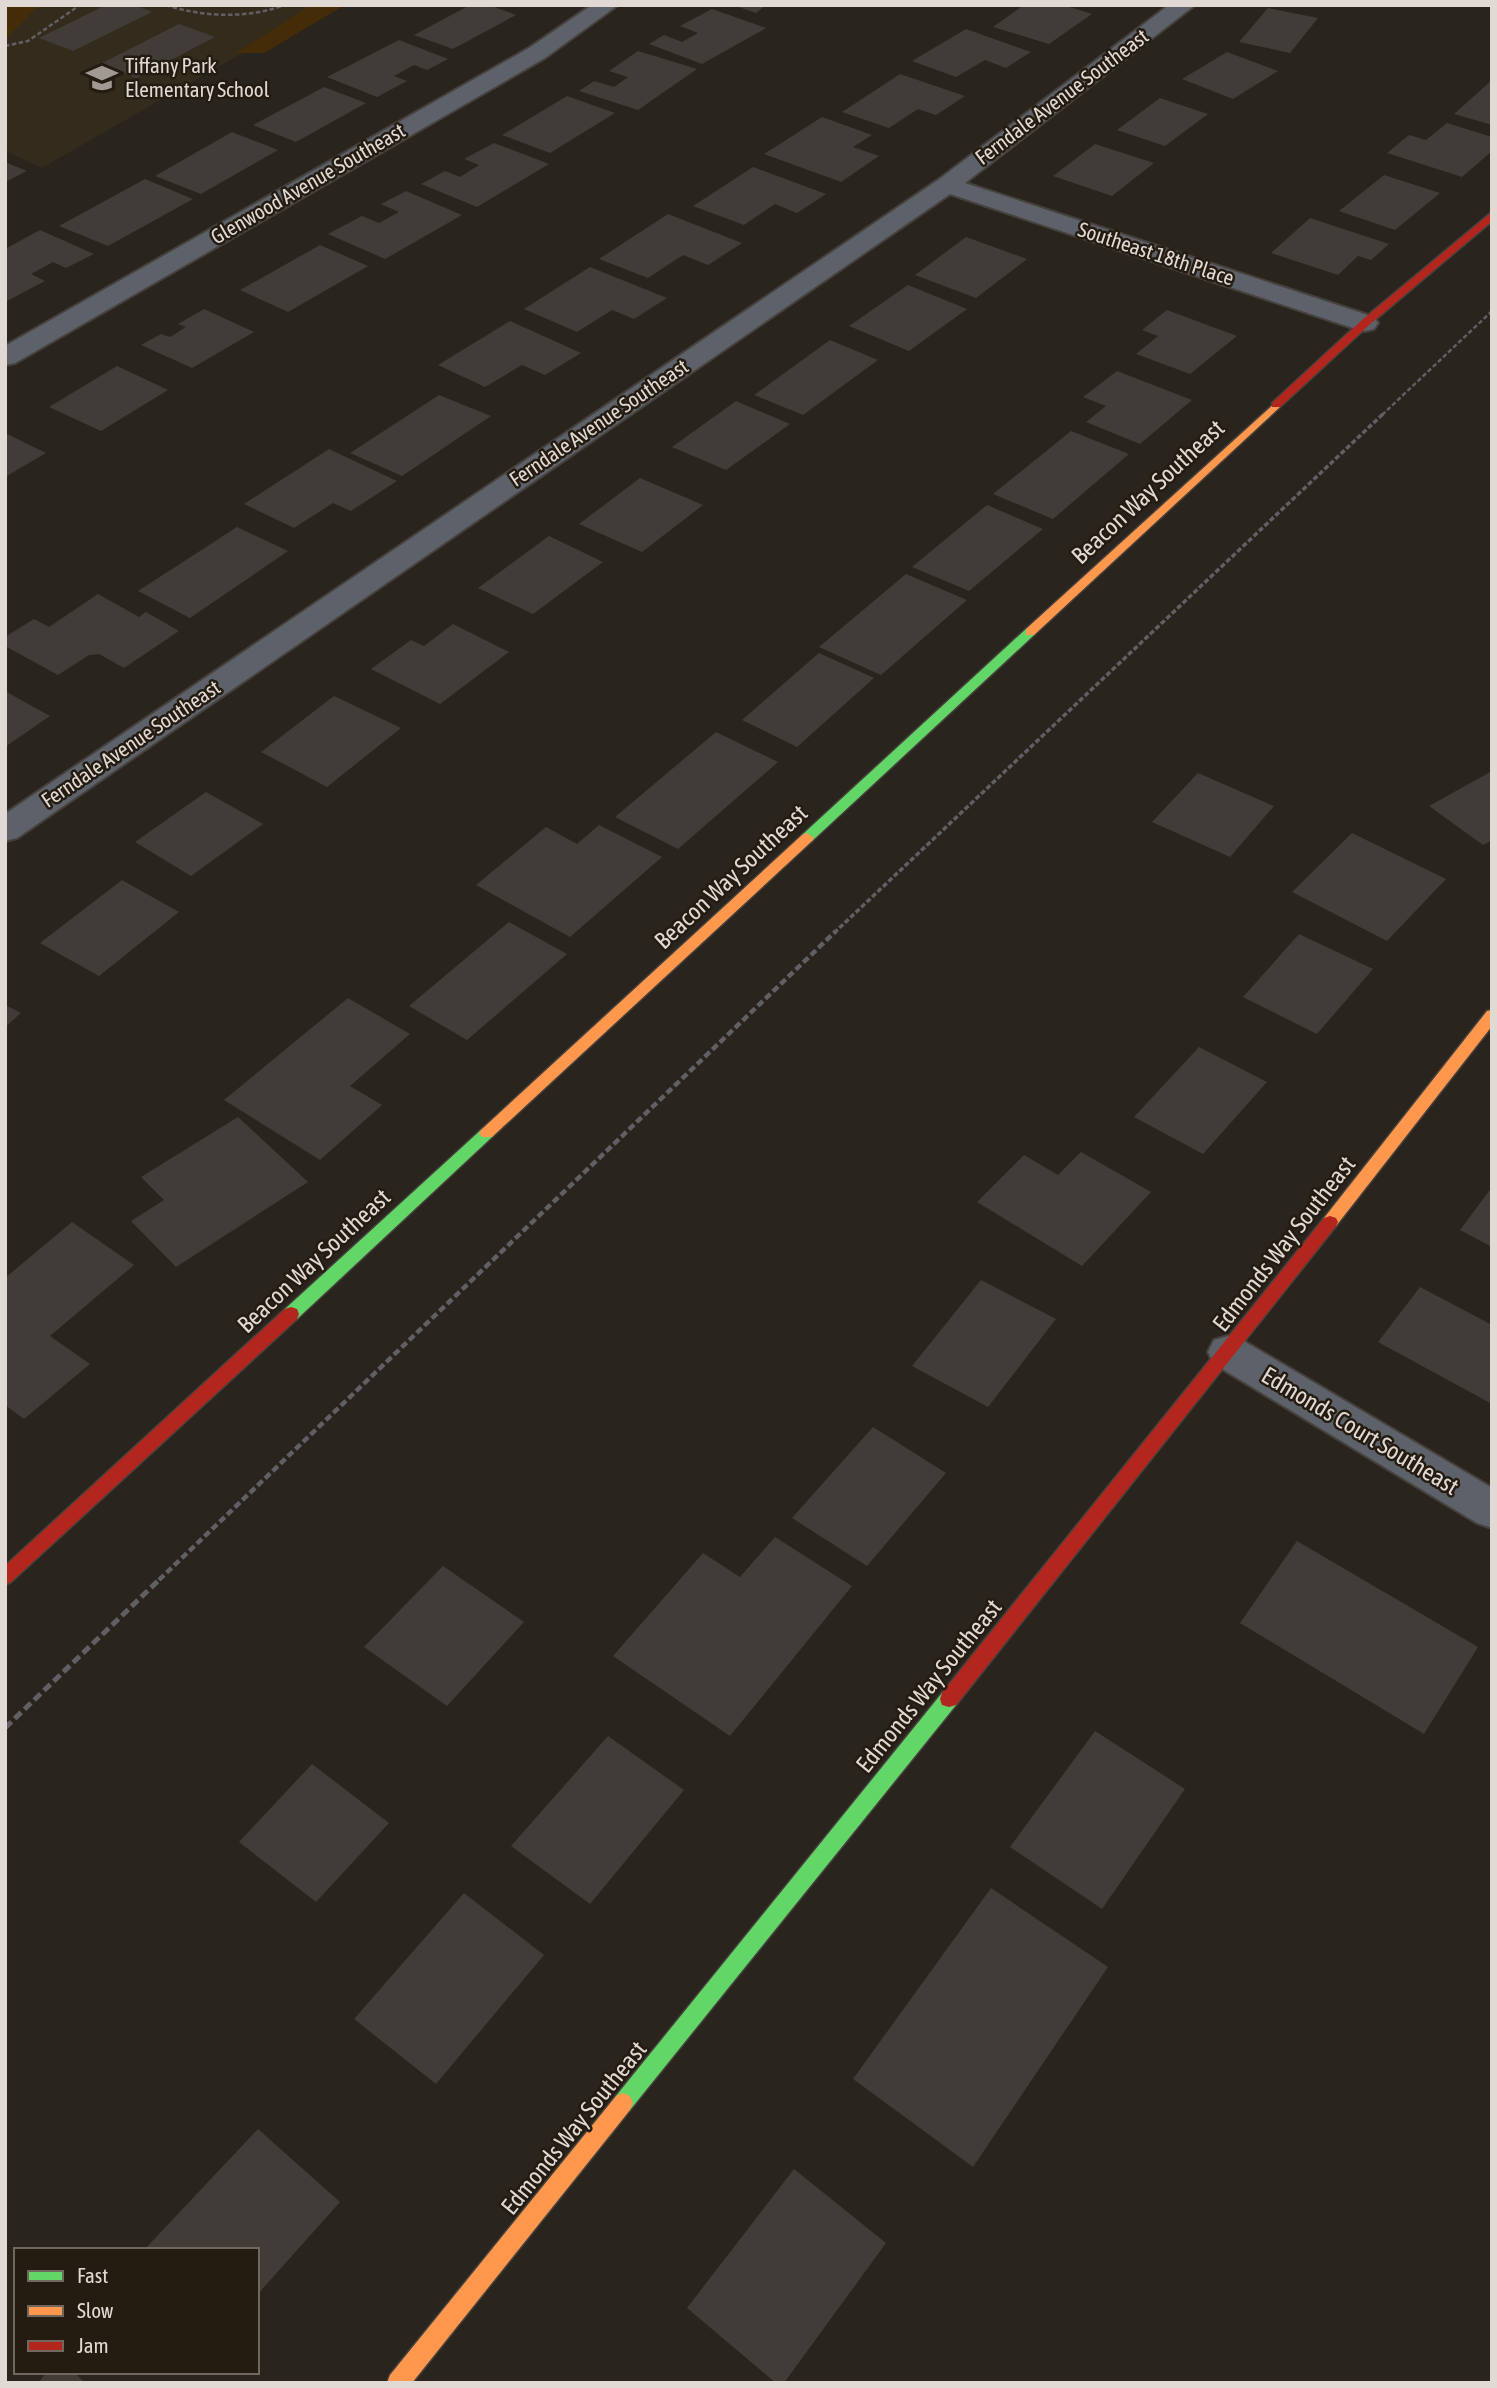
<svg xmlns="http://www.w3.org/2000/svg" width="1497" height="2388" viewBox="0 0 1497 2388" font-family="'Asap Condensed',sans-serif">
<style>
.education{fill:#352b1d}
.green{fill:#442c08}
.building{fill:#413c38}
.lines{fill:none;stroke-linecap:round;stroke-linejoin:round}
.street-casing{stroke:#46413c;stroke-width:4}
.fast-casing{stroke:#46413c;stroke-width:3}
.slow-casing{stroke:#46413c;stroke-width:3}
.jam-casing{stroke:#46413c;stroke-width:3}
.path-far3{stroke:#606064;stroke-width:2.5;stroke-dasharray:4.5 2.5;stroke-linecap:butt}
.path-far2{stroke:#606064;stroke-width:3.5;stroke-dasharray:5 2.5;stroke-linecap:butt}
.path-far1{stroke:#606064;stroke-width:4.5;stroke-dasharray:7 3.5;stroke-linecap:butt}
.path{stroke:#606064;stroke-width:5;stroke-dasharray:9 4.5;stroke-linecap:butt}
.street{fill:#5d626a;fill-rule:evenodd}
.fast{fill:#63d668;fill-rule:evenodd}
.slow{fill:#ff974d;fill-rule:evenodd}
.jam{fill:#b3261e;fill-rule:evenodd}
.labels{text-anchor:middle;stroke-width:5;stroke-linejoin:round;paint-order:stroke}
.far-poi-label{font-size:21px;fill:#e1dad4;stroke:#241b11;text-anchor:start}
.far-street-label{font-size:21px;fill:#e1dad4;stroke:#241b11}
.street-label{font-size:24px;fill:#e1dad4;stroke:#241b11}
</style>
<rect width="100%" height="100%" fill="#2a241e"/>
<path class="education" d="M5,5H326L42,168L5,151Z"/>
<path class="green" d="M5,5H39L5,40Z
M311,5H345L264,53H236Z"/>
<path class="building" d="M106,5H134L152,12L73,51L39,38Z
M470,5H489L516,15L453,49L414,35Z
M733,5H766L756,13Z
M1024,5H1063L1092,14L1049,44L993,27Z
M1268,8L1318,18L1290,53L1239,42Z
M712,9L766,28L702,64L649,44L664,35L682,42L698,33L680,26Z
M179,24L215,37L136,78L100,64Z
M966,29L1031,52L1006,68L985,60L956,77L912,61Z
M399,40L448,59L427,70L414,65L394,76L407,81L377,97L327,77Z
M638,51L697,69L638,110L579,91L594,81L614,87L628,77L609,71Z
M1227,52L1278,71L1233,99L1182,79Z
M900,74L965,96L936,115L918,109L889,128L842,112Z
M1492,80V125L1454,114Z
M324,87L366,103L296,142L253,125Z
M567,96L615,113L550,153L502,135Z
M1160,98L1208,114L1165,146L1117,130Z
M822,117L872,135L853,147L879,156L841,182L764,154Z
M1447,123L1492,137V151L1462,177L1387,153L1409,135L1426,140Z
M232,132L278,150L201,194L155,176Z
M494,143L549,164L477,207L421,184L445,171L460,177L479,165L464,159Z
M1095,144L1154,163L1112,196L1053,176Z
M5,162L27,171L5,182Z
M753,167L826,194L797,213L775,204L744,225L693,206Z
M1384,175L1440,193L1395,230L1339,211Z
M145,179L193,199L108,246L59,226Z
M406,191L462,215L385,259L328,234L362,216L379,223L399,212L381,204Z
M668,214L742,243L708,265L683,255L648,278L599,259Z
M1310,218L1389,244L1371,260L1358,256L1338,275L1271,253Z
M40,230L94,254L66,268L53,262L31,274L45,281L5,302V249Z
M966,237L1027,259L976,298L915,275Z
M320,245L368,266L288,312L240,290Z
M590,267L667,298L634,319L612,310L577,332L524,309Z
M908,285L967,309L909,351L849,326Z
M204,309L254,332L192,368L141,345L161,334L170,337L186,327L178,324Z
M1167,310L1237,336L1190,374L1136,354L1158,336L1142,330Z
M510,321L581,353L545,375L522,365L485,387L438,365Z
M830,340L878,360L803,415L754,395Z
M117,366L168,390L101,431L49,407Z
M1117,371L1192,400L1140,444L1086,422L1106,406L1083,397Z
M439,395L491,416L402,476L350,453Z
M736,401L790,424L726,470L672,447Z
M1071,431L1129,454L1053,519L993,494Z
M5,433L46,453L5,477Z
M329,449L397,481L351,511L333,503L294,528L244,504Z
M640,478L703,505L642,552L579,524Z
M987,505L1043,529L969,591L912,567Z
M237,527L288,551L190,618L138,591Z
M549,536L603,562L533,614L478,588Z
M906,574L967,600L881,675L819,647Z
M98,594L139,617L146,612L179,631L124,668L99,654L89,655L58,675L5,646V637L34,619L49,627Z
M453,624L509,652L440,704L371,669L411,640L424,646Z
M819,653L874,678L797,747L742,720Z
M5,691L50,716L5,747Z
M334,696L401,728L327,787L261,752Z
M716,732L778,762L678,849L615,817Z
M1492,771V840L1483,845L1429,806Z
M1198,773L1274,806L1230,857L1152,822Z
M206,792L263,824L191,876L135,842Z
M599,825L662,857L570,937L476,885L546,827L577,844Z
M1352,833L1446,879L1387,941L1292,892Z
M122,880L179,912L99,976L40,943Z
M509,922L567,954L467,1040L409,1006Z
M1299,934L1373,969L1317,1034L1243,997Z
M348,998L410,1034L350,1086L382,1105L320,1160L224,1100Z
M5,1005L21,1013L5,1027Z
M1199,1047L1267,1082L1203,1154L1134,1117Z
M238,1117L308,1182L176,1267L131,1221L164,1200L141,1177Z
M1081,1152L1151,1192L1082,1266L977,1202L1024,1155L1058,1175Z
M1492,1187V1247L1460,1230Z
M72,1222L134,1265L50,1336L90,1364L24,1419L5,1405V1278Z
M981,1280L1056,1319L988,1407L912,1366Z
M1420,1287L1492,1325V1404L1378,1342Z
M873,1427L946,1473L867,1566L792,1518Z
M775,1537L852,1586L730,1736L613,1656L703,1553L740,1577Z
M1297,1541L1478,1647L1424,1734L1240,1623Z
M443,1566L524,1622L447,1706L364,1647Z
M1095,1731L1185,1789L1102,1909L1010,1847Z
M608,1736L684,1790L590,1904L511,1846Z
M312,1764L389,1823L316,1902L239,1842Z
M991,1888L1108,1967L973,2167L853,2079Z
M464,1893L544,1955L436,2084L354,2019Z
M258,2129L340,2202L257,2295V2250H144Z
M794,2169L886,2243L784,2383H776L687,2308Z
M47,2372H74L85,2383H38Z"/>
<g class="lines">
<defs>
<path id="street" d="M592,5H618L545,58L15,363L5,365V346L529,48Z
M1169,5H1195L965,183L1374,317L1378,323L1374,329L1365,331L1356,329L950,194L17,838L5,841V814L938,180Z
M1228,1336L1242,1340L1492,1488V1528L1477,1523L1214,1364L1208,1352L1214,1340Z"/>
<path id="fast" d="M1030,628L1036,632L1034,635L812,841H802L800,838L802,835L1026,629Z
M487,1127L492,1129L495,1133L492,1137L297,1319H285L283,1314L285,1309L482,1129Z
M949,1691L956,1693L958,1699L956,1705L630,2110L623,2113L616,2110L613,2103L616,2096L942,1693Z"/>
<path id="slow" d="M1276,402L1280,403V407L1034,635H1026V629Z
M807,833L814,838L812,841L492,1137H482L479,1133L482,1129L802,835Z
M1492,1010V1026L1336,1226H1324L1322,1222L1324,1218L1487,1011Z
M623,2093L630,2096L633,2103L630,2110L412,2383H387L390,2375L616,2096Z"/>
<path id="jam" d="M1492,212V221L1369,325L1280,407H1272V403L1361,321Z
M1330,1216L1336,1218L1338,1222L1336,1226L956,1705L949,1707L942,1705L940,1699L942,1693L1324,1218Z
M291,1307L297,1309L299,1314L297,1319L11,1582L5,1585V1566L285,1309Z"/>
</defs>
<use href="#street" class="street-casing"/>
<use href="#fast" class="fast-casing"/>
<use href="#slow" class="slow-casing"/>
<use href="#jam" class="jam-casing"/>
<path class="path-far3" d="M166,5C201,17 249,19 284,5
M5,46L28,41L80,5
M1382,415L1492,311"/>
<path class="path-far2" d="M834,933L1384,413"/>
<path class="path-far1" d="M159,1580L836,931"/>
<path class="path" d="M5,1728L161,1578"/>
<use href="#street" class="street"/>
<use href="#fast" class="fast"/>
<use href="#slow" class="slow"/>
<use href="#jam" class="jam"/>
</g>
<defs>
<symbol id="school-bare" viewBox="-9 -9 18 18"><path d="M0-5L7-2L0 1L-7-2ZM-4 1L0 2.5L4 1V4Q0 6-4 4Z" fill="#a19a94" stroke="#241b11" stroke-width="2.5" paint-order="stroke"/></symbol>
</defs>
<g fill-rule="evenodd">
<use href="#school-bare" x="80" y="56" width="44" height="44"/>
</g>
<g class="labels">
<g class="far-poi-label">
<text x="125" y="73">Tiffany Park<tspan x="125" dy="24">Elementary School</tspan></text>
</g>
<g class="far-street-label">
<text transform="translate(1062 97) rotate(-37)" y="7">Ferndale Avenue Southeast</text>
<text transform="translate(308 184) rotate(-30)" y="7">Glenwood Avenue Southeast</text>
<text transform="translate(1156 254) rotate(18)" y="7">Southeast 18th Place</text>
<text transform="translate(599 423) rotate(-34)" y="7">Ferndale Avenue Southeast</text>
<text transform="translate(131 744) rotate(-34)" y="7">Ferndale Avenue Southeast</text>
</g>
<g class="street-label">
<text transform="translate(1148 492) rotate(-43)" y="8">Beacon Way Southeast</text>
<text transform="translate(731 877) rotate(-43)" y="8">Beacon Way Southeast</text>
<text transform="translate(1284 1244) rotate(-52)" y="8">Edmonds Way Southeast</text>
<text transform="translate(314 1261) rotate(-43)" y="8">Beacon Way Southeast</text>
<text transform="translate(1360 1431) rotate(31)" y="8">Edmonds Court Southeast</text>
<text transform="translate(929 1686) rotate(-51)" y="8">Edmonds Way Southeast</text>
<text transform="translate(574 2128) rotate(-51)" y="8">Edmonds Way Southeast</text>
</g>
</g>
<rect width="1497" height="2388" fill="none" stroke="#e1dad4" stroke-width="14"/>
<rect x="14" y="2248" width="245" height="126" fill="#241b11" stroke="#70675f" stroke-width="2"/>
<rect x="28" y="2271" width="35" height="10" fill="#63d668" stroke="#70675f" stroke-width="2"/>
<text x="77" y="2283" font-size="21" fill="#e1dad4">Fast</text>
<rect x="28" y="2306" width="35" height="10" fill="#ff974d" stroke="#70675f" stroke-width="2"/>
<text x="77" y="2318" font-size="21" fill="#e1dad4">Slow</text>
<rect x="28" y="2341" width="35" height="10" fill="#b3261e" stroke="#70675f" stroke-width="2"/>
<text x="77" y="2353" font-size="21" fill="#e1dad4">Jam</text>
</svg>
